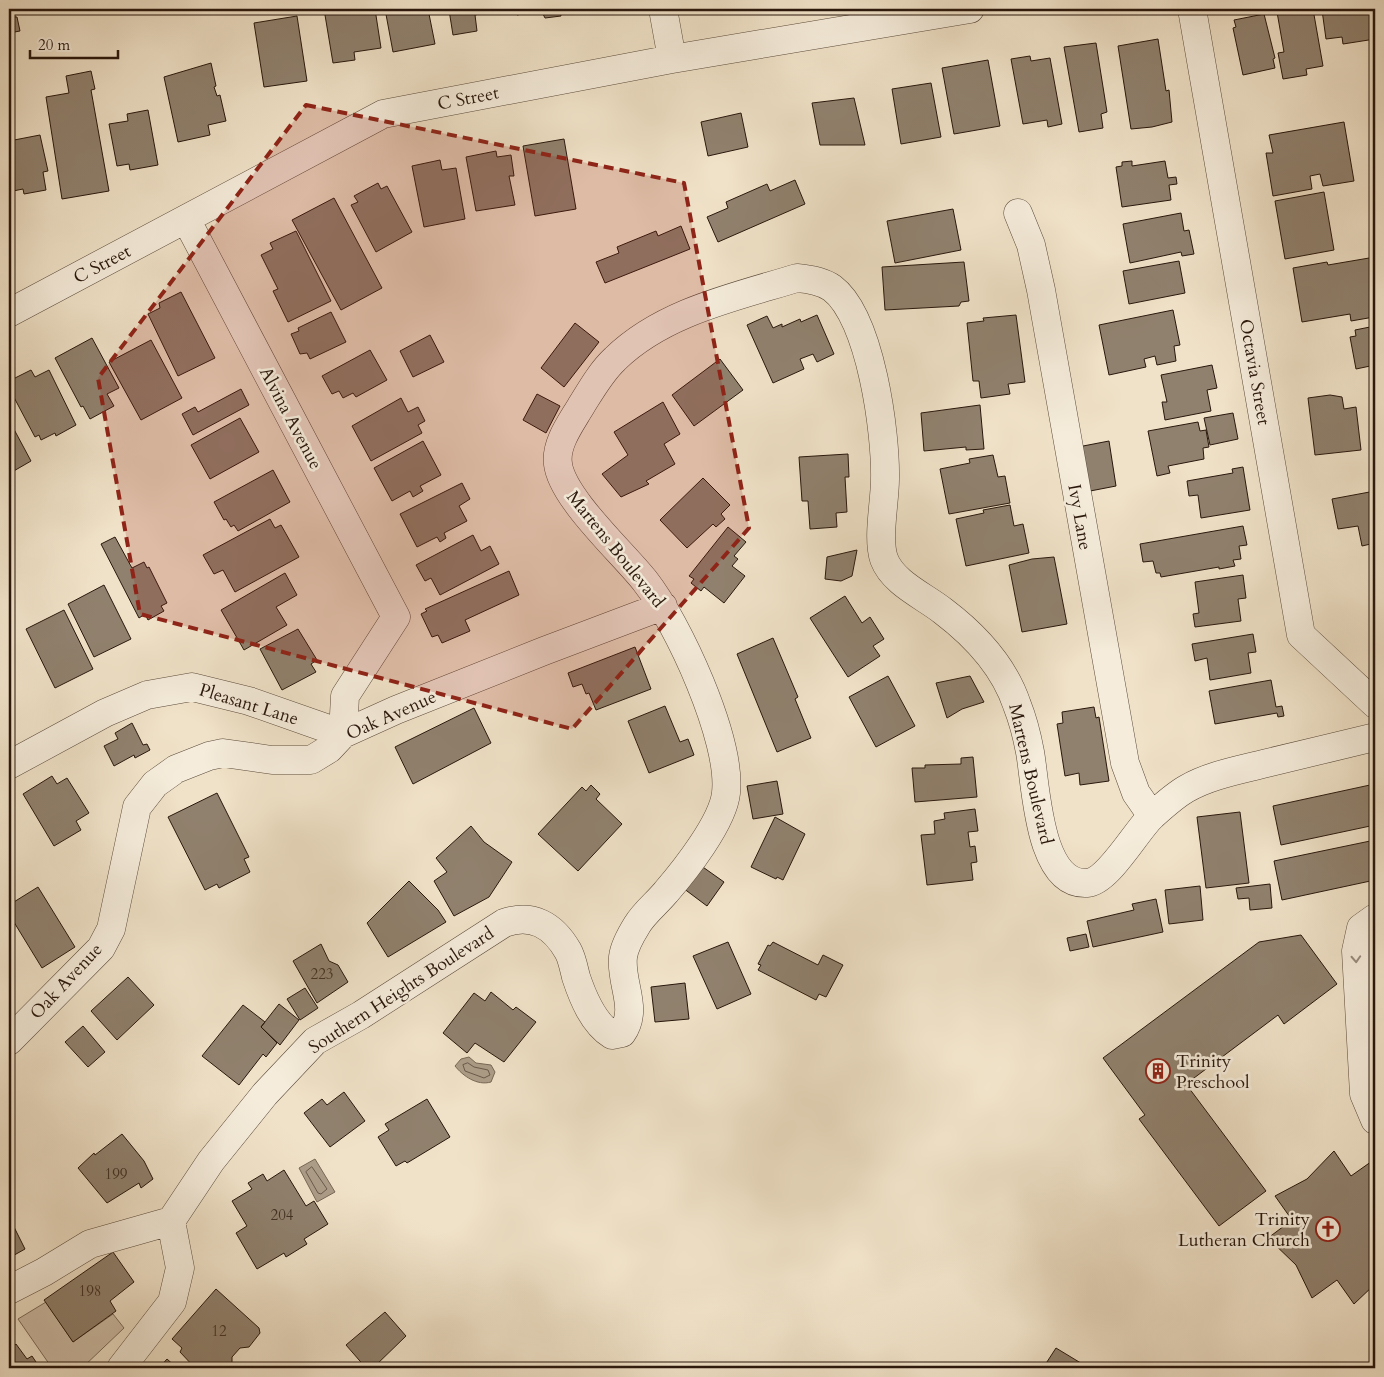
<svg xmlns="http://www.w3.org/2000/svg" width="1384" height="1377" viewBox="0 0 1384 1377" font-family="Cardo,serif">
<style>
.green{fill:#cebfa8;stroke:#7c6b5a}
.water{fill:#ac9d88;stroke:#786756}
.lines{fill:none;stroke-linecap:round;stroke-linejoin:round}
.shore{stroke:#6a5a4a;stroke-width:1}
.building{fill:#90816e;stroke:#29170c}
.minor-casing{stroke:#5b4a3b;stroke-width:29}
.minor{stroke:#f5ecdb;stroke-width:28}
.oneway{stroke:#998c7e}
.marked{fill:#8f2418;fill-opacity:0.2;stroke:#8f2418;stroke-width:4;stroke-dasharray:10 6;stroke-linejoin:round}
.labels{text-anchor:middle;stroke-width:5;stroke-linejoin:round;paint-order:stroke}
.number-label{font-size:15px;fill:#433224}
.street-label{font-size:18px;fill:#29170c;stroke:#f5ecdb}
.poi-label{font-size:18px;fill:#29170c;stroke:#f5ecdb;text-anchor:start}
</style>
<rect width="100%" height="100%" fill="#f0e2c8"/>
<filter id="stains"><feTurbulence type="fractalNoise" baseFrequency=".004" numOctaves="4"/><feColorMatrix values="0 0 0 0 .2 0 0 0 0 .09 0 0 0 0 .02 0 0 0 .5 -.17"/></filter>
<radialGradient id="worn" r=".72"><stop offset=".6" stop-color="#630" stop-opacity="0"/><stop offset="1" stop-color="#630" stop-opacity=".3"/></radialGradient>
<path class="green" d="M46,1302L73,1342L113,1314L124,1328L82,1368H52L18,1319Z"/>
<path class="water" d="M469,1057L476,1063L491,1065L495,1072L491,1082C477,1086 463,1076 455,1066L461,1059Z
M315,1159L335,1192L317,1202L299,1168Z"/>
<g class="lines">
<path class="shore" d="M468,1063L474,1067L488,1070L490,1075L484,1078L465,1071L463,1065Z
M312,1167L327,1189L321,1194L318,1193L306,1172Z"/>
</g>
<path class="building" d="M9,9H13L15,17H17L20,31L9,33Z
M324,9H375L381,48L354,52L355,60L333,63Z
M385,9H428L435,44L393,52Z
M484,9L485,13L475,15L477,31L453,35L449,10Z
M516,9H560L561,16L545,18L541,10L517,15Z
M1294,9H1313L1323,66L1306,69L1307,75L1283,79L1278,53L1284,52L1277,12Z
M1330,9H1375V39L1343,44L1342,37L1326,39L1322,10Z
M1264,14L1275,58L1273,59L1275,68L1243,75L1233,28L1236,27L1234,20Z
M297,16L307,81L264,87L254,23Z
M1158,39L1166,91L1169,90L1172,122L1152,127L1131,129L1118,46Z
M1096,43L1107,112L1101,114L1103,128L1079,132L1064,47Z
M1030,56L1031,61L1050,58L1062,124L1048,127L1047,120L1023,124L1011,59Z
M988,60L1000,126L954,134L942,68Z
M211,63L216,86L214,87L217,96L220,95L226,121L208,125L210,135L178,142L164,77Z
M91,71L95,89L91,90L109,191L62,199L46,97L69,93L66,76Z
M931,83L941,137L901,144L892,89Z
M854,98L865,145H820L812,103Z
M148,110L158,165L130,170L129,164L117,166L109,124L128,121L127,114Z
M741,113L748,147L708,156L701,122Z
M1344,122L1354,181L1323,186L1320,174L1310,176L1312,189L1273,196L1266,153H1273L1269,135Z
M40,135L48,171L43,172L46,190L24,194L23,189L13,191L9,179V141Z
M564,139L576,209L535,216L523,146Z
M496,151L497,157L511,155L514,176H509L515,205L476,211L466,157Z
M440,160L442,170L456,168L465,219L424,227L412,166Z
M1132,161V166L1165,161L1168,178L1176,177L1177,184L1169,185L1171,200L1122,207L1116,167L1122,166V162Z
M795,180L805,204L718,242L707,217L728,208L726,202L767,184L770,191Z
M378,183L381,189L387,186L412,232L376,252L351,205L358,202L354,196Z
M1324,192L1334,250L1285,259L1275,201Z
M334,198L382,288L341,310L292,220Z
M953,209L961,250L895,263L887,221Z
M1181,213L1184,231L1189,230L1194,254L1182,256L1181,252L1130,263L1123,224Z
M681,226L690,249L605,283L596,262L619,253L617,247L656,231L658,236Z
M296,231L331,301L288,322L273,291L278,289L261,255L273,249L270,243Z
M1375,257L1374,317L1351,321L1350,314L1302,322L1293,268L1327,262L1328,265Z
M1179,261L1185,293L1129,304L1123,271Z
M964,262L969,301L961,302L959,306L885,310L882,267Z
M181,292L215,358L178,376L148,314L160,308L159,303Z
M1173,310L1180,345L1174,346L1176,361L1157,365L1155,356L1144,359L1146,367L1109,375L1099,325Z
M331,312L346,342L310,359L307,353L300,354L291,334L299,331L298,328Z
M817,315L834,354L817,362L813,354L800,359L804,369L773,383L747,325L767,316L773,328L782,324V327L800,319L801,322Z
M1016,315L1025,382L1008,384L1010,394L981,398L979,381H973L967,323L984,321L983,318Z
M575,323L599,342L564,387L541,368Z
M1375,326V365L1356,369L1350,337L1356,336L1355,330Z
M430,335L444,362L413,377L400,351Z
M92,338L119,388L107,394L114,406L90,419L83,406L81,407L55,358Z
M151,340L182,398L141,420L109,362Z
M370,350L387,380L356,397L353,393L343,398L339,391L332,394L322,376Z
M720,359L743,390L694,426L672,395Z
M1212,365L1217,388L1207,390L1211,411L1165,420L1162,402H1167L1161,375Z
M31,370L35,377L49,370L76,425L56,436L55,433L41,440L39,435L35,437L9,388V381Z
M241,389L249,405L193,435L182,414L195,407L198,412Z
M537,394L560,406L546,433L523,420Z
M1330,395L1342,397L1344,409L1356,407L1361,450L1315,455L1308,398Z
M401,398L408,412L418,407L425,421L418,425L422,433L371,461L352,426Z
M663,402L680,434L664,444L675,464L646,481L649,484L621,497L602,474L628,455L614,432Z
M980,405L984,449L966,450V447L924,451L921,413Z
M1233,413L1238,439L1210,445L1204,418Z
M240,418L259,452L210,479L191,445Z
M9,420L31,461L12,472L9,466Z
M1198,422L1200,431L1206,430L1209,447L1203,448L1204,459L1168,466L1170,473L1157,476L1148,431Z
M423,441L441,475L420,486L423,491L413,497L410,491L392,501L374,468Z
M1109,441L1116,486L1085,492L1078,447Z
M848,454L849,477H845L847,512L836,513L837,527L810,529L808,501H802L799,457Z
M993,455L998,477L1005,476L1010,503L949,514L940,469L970,463L969,459Z
M1243,467L1250,510L1201,518L1198,495L1189,496L1187,481L1233,473L1232,469Z
M273,470L290,502L238,531L234,525L231,527L226,519L224,520L214,502Z
M703,478L730,505L721,514L725,519L716,527L713,524L687,548L660,520Z
M462,483L470,499L459,506L467,521L444,533L446,538L440,542L437,537L417,547L400,514Z
M1375,491V543L1362,546L1358,526L1338,529L1332,499Z
M1010,505L1014,526L1023,524L1029,553L966,566L956,519L984,513L983,510Z
M270,519L275,528L281,525L299,557L235,592L223,570L214,574L203,555Z
M1243,526L1247,545L1239,546L1241,559L1233,560L1235,566L1219,569V567L1161,577L1160,573H1156L1153,561L1143,562L1140,544Z
M728,527L746,542L734,556L738,559L732,566L745,576L724,603L704,587L701,591L691,583L694,579L689,576Z
M473,535L481,551L490,546L499,564L440,595L431,578L425,581L416,565Z
M115,537L132,568L144,562L147,568L149,567L167,603L161,606L164,611L148,620L145,614L139,618L101,544Z
M857,550L852,576L841,581L825,579L827,557Z
M1054,557L1067,624L1022,632L1009,565L1032,559Z
M509,571L519,595L465,620L470,631L442,643L438,635L432,637L421,614L427,611L425,609Z
M285,573L297,595L276,607L287,625L244,650L221,610Z
M1243,575L1246,598L1238,599L1241,621L1195,627L1193,614L1199,613L1195,582Z
M104,585L131,639L94,657L68,604Z
M845,596L862,623L870,617L884,639L873,646L880,656L848,677L810,618Z
M64,610L93,669L55,688L26,629Z
M298,629L317,660L311,664L316,672L282,690L260,649Z
M1253,634L1256,652L1248,653L1251,673L1210,680L1207,658L1195,661L1192,644Z
M773,638L798,697L795,699L811,738L777,752L737,654Z
M635,647L651,689L596,710L589,693L586,694L582,684L573,687L568,673Z
M888,676L915,726L876,747L849,697Z
M970,676L984,702L962,709L947,718L936,683Z
M1271,680L1276,707L1282,706L1284,716L1278,717L1277,713L1215,724L1209,691Z
M665,706L680,742L688,739L694,755L649,773L628,721Z
M1094,707L1096,718L1099,717L1109,781L1080,785L1079,773L1065,776L1057,724L1063,723L1062,712Z
M474,708L491,743L413,784L395,747Z
M132,723L143,745L147,744L150,750L135,758L134,755L114,766L104,746L118,739L115,733Z
M973,757L977,797L915,802L912,768H925V765L961,764V758Z
M52,776L57,784L67,778L89,813L76,821L81,830L54,846L23,794Z
M777,781L783,814L753,819L747,786Z
M591,785L600,794L596,799L622,824L578,871L538,834L582,787L586,791Z
M1370,785L1375,810V825L1281,845L1273,806Z
M217,793L249,857L244,859L250,872L219,888L217,884L205,890L168,817Z
M975,809L978,831L968,832L970,847L975,846L977,862L971,863L973,880L927,885L921,835L935,834L934,821L945,819L944,813Z
M1240,812L1249,883L1206,888L1197,817Z
M775,817L805,834L783,880L777,877L776,879L751,867Z
M471,826L484,842L512,862L489,897L454,916L434,881L447,872L436,858Z
M1375,840V880L1282,900L1274,861Z
M700,865L724,882L707,906L683,888Z
M409,881L438,910L446,922L388,957L367,923Z
M1270,884L1272,908L1250,910L1249,898L1238,899L1236,888Z
M1200,886L1203,920L1169,924L1165,890Z
M38,887L75,947L42,968L9,914V905Z
M1156,899L1163,932L1093,947L1087,921L1134,910L1132,904Z
M1086,934L1089,947L1070,951L1067,938Z
M1301,935L1337,984L1284,1024L1278,1015L1186,1084L1266,1191L1219,1226L1139,1119L1145,1115L1103,1058L1259,942Z
M728,942L751,994L717,1009L693,956Z
M773,942L818,965L823,955L843,965L826,997L819,994L816,1000L758,970L761,965L758,964L768,945L770,946Z
M321,944L329,961L338,965L348,982L317,1003L293,961Z
M128,977L154,1005L117,1040L91,1011Z
M685,983L689,1019L655,1022L651,987Z
M305,988L318,1008L300,1020L287,999Z
M491,992L513,1010L516,1007L536,1022L504,1062L475,1043L467,1053L443,1033L474,993L485,1001Z
M279,1004L299,1020L280,1045L261,1027Z
M243,1005L265,1022L261,1027L277,1043L266,1057L263,1054L239,1085L202,1056Z
M83,1026L105,1052L88,1067L65,1042Z
M344,1092L365,1121L330,1147L304,1113L322,1099L327,1105Z
M427,1099L450,1137L407,1163L405,1161L396,1166L378,1137L389,1130L385,1124Z
M122,1134L144,1161L153,1179L141,1188L139,1183L107,1203L78,1168L94,1153L95,1155Z
M1334,1151L1351,1176L1375,1159V1284L1354,1304L1337,1280L1312,1298L1296,1265L1268,1238L1292,1220L1275,1196L1307,1179Z
M284,1170L306,1206L314,1201L328,1224L304,1239L307,1244L286,1257L284,1253L257,1269L236,1233L247,1226L232,1201L252,1189L248,1183L263,1174L267,1181Z
M10,1219L25,1249L9,1258V1220Z
M113,1252L134,1282L110,1301L116,1311L73,1342L44,1300Z
M216,1289L259,1328L260,1333L249,1347L240,1348L232,1357V1362L227,1368H195L180,1352L182,1348L172,1339Z
M385,1312L406,1336L373,1368H366L346,1345Z
M16,1344L27,1359L32,1356L40,1368H9V1350Z
M1056,1348L1089,1368H1043Z
M167,1359L177,1368H159Z"/>
<g class="lines">
<defs>
<path id="minor" d="M663,9L672,59
M1192,9L1301,635L1375,704
M1018,213L1031,245L1041,290L1125,763L1136,793L1152,816
M9,313L383,114L672,59L970,9
M9,765L105,713L147,695L192,687L249,701L343,734L345,696L396,617L186,219
M1375,918L1361,928L1356,951L1364,1094L1375,1120
M9,1041L101,948L111,929L137,807L155,784L176,769L209,756L223,753L272,760H311L329,749L343,734L396,710L544,651L663,606
M9,1290L44,1272L90,1244L171,1221L211,1161L265,1094L315,1041L361,1015L504,923C532,913 553,925 568,951C572,958 574,969 576,977C583,998 593,1023 612,1035L622,1033C639,1009 620,983 623,957C624,948 632,933 637,925C644,913 657,903 666,892C685,870 723,822 726,793C732,740 678,623 645,581C623,553 562,498 558,464C555,444 571,423 581,406C591,390 601,372 615,359C663,312 735,297 797,278C809,279 822,281 832,288C871,317 886,434 885,479C885,502 877,538 884,559C893,583 924,596 943,611C976,636 1004,666 1017,705C1023,720 1027,736 1030,752C1036,784 1038,886 1087,883C1108,882 1136,831 1152,816C1162,807 1174,796 1186,789C1210,775 1240,770 1267,763C1303,754 1339,746 1375,737
M121,1368L172,1302L180,1268L171,1221"/>
</defs>
<use href="#minor" class="minor-casing"/>
<use href="#minor" class="minor"/>
</g>
<defs><path id="oneway-chevron" d="M-2-3.5L2.5 0L-2 3.5" fill="none" stroke-width="1.6" stroke-linecap="round" stroke-linejoin="round" transform="scale(1.25)"/></defs>
<use class="oneway" href="#oneway-chevron" transform="translate(1356 959) rotate(87)"/>
<path class="marked" d="M306,105L684,183L749,528L572,729L140,614L98,378Z"/>
<defs>
<symbol id="building-ring" viewBox="-11 -11 22 22"><circle r="9.5" fill="#f5ecdb" stroke="#8f2418" stroke-width="1.5"/><path d="M-4-6H4V6H1V3H-1V6H-4ZM-2.5-4.3h1.7v1.8h-1.7ZM.8-4.3h1.7v1.8H.8ZM-2.5-1h1.7V.8h-1.7ZM.8-1h1.7V.8H.8Z" fill="#8f2418"/></symbol>
<symbol id="church-ring" viewBox="-11 -11 22 22"><circle r="9.5" fill="#f5ecdb" stroke="#8f2418" stroke-width="1.5"/><path d="M-1.2-6h2.4v3.5h3.3v2.4h-3.3V6h-2.4V-.1h-3.3v-2.4h3.3Z" fill="#8f2418"/></symbol>
</defs>
<g fill-rule="evenodd">
<use href="#building-ring" x="1144" y="1057" width="28" height="28"/>
<use href="#church-ring" x="1314" y="1215" width="28" height="28"/>
</g>
<g class="labels">
<g class="number-label">
<text x="322" y="979">223</text>
<text x="116" y="1179">199</text>
<text x="282" y="1220">204</text>
<text x="90" y="1296">198</text>
<text x="219" y="1336">12</text>
</g>
<g class="street-label">
<text transform="translate(468 98) rotate(-11)" y="6">C Street</text>
<text transform="translate(102 264) rotate(-28)" y="6">C Street</text>
<text transform="translate(1255 372) rotate(80)" y="6">Octavia Street</text>
<text transform="translate(291 418) rotate(62)" y="6">Alvina Avenue</text>
<text transform="translate(1080 517) rotate(80)" y="6">Ivy Lane</text>
<text transform="translate(616 549) rotate(51)" y="6">Martens Boulevard</text>
<text transform="translate(249 704) rotate(17)" y="6">Pleasant Lane</text>
<text transform="translate(391 715) rotate(-24)" y="6">Oak Avenue</text>
<text transform="translate(1031 774) rotate(77)" y="6">Martens Boulevard</text>
<text transform="translate(66 981) rotate(-47)" y="6">Oak Avenue</text>
<text transform="translate(401 990) rotate(-33)" y="6">Southern Heights Boulevard</text>
</g>
<g class="poi-label">
<text x="1176" y="1067">Trinity<tspan x="1176" dy="21">Preschool</tspan></text>
<text x="1310" y="1225" text-anchor="end">Trinity<tspan x="1310" dy="21">Lutheran Church</tspan></text>
</g>
</g>
<rect width="1384" height="1377" fill="none" stroke="#f0e2c8" stroke-width="30"/>
<rect x="10" y="10" width="1364" height="1357" fill="none" stroke="#29170c" stroke-width="2.5"/>
<rect x="15" y="15" width="1354" height="1347" fill="none" stroke="#29170c"/>
<path d="M30 50v8h88v-8" fill="none" stroke="#29170c" stroke-width="2.5"/>
<text x="38" y="50" font-size="15" fill="#29170c" stroke="#f5ecdb" stroke-width="4" paint-order="stroke">20 m</text>
<rect width="100%" height="100%" filter="url(#stains)"/>
<rect width="100%" height="100%" fill="url(#worn)"/>
</svg>
